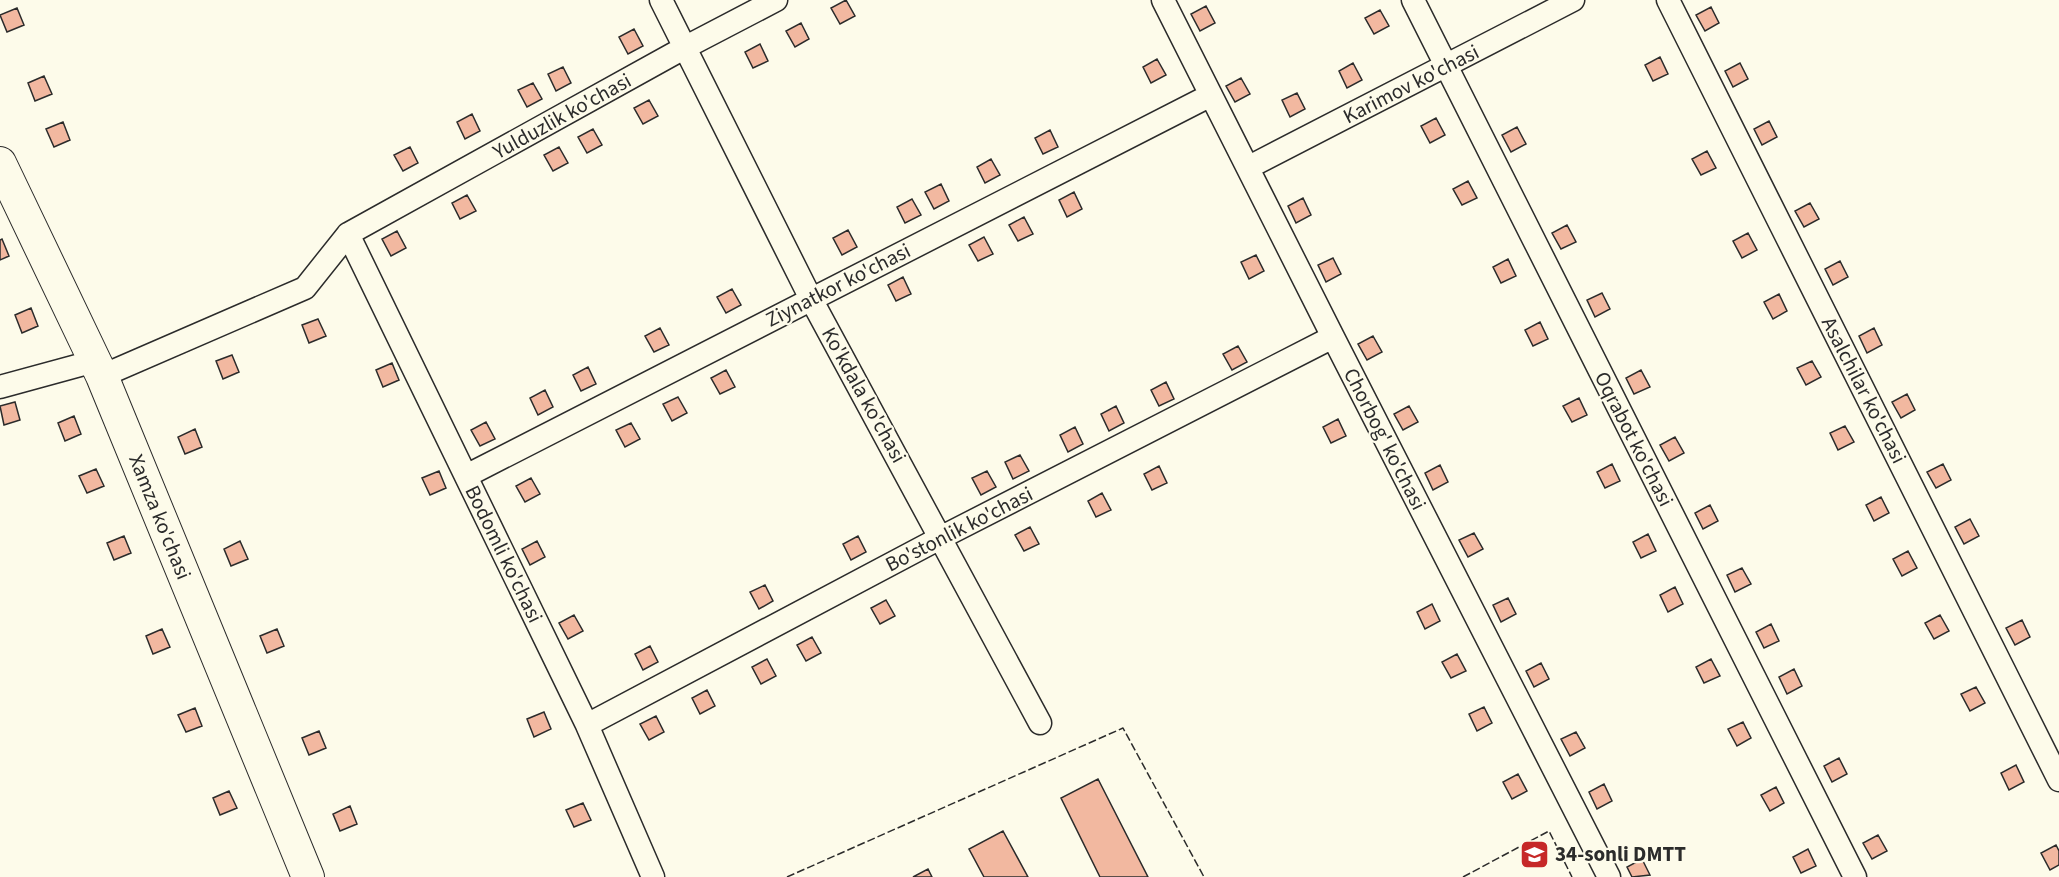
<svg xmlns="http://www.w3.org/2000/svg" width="2059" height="877" viewBox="0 0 2059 877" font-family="'Source Sans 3',sans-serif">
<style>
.building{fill:#f2b8a0;stroke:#2b2b2b;stroke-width:1.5}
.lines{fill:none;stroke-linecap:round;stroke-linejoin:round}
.minor-casing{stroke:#2b2b2b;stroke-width:25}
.secondary-casing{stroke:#2b2b2b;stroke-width:34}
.minor{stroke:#fdfbea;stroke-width:22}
.secondary{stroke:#fdfbea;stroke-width:32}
.fence{stroke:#2b2b2b;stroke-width:1.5;stroke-dasharray:8 3;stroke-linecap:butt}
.labels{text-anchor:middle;stroke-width:4.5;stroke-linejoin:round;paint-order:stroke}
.street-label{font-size:21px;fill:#2b2b2b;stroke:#fdfbea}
.poi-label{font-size:21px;font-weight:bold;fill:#2b2b2b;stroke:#fdfbea;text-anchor:start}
</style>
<rect width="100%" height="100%" fill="#fdfbea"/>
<path class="building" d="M846,0L855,16L840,24L831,8Z
M1206,6L1215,23L1200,31L1191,14Z
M1711,7L1719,23L1705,31L1696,15Z
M17,8L24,25L7,32L0,15Z
M1380,10L1389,26L1374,34L1365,18Z
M801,23L809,39L795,47L786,31Z
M634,29L643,46L628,54L619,37Z
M760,44L768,61L753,68L745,52Z
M1660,57L1668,74L1653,81L1645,65Z
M1157,59L1166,75L1151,83L1143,67Z
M1353,63L1362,80L1347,88L1339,71Z
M1740,63L1748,79L1733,87L1725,71Z
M563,67L571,83L556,91L548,74Z
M44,76L52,94L35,101L28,83Z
M1241,78L1250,94L1235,102L1226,86Z
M533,83L542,99L527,107L518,90Z
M1297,93L1305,109L1290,117L1282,100Z
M649,100L658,116L643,124L634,108Z
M472,114L480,131L465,139L457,122Z
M1436,118L1445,135L1430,143L1421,126Z
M1769,121L1777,137L1762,145L1754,129Z
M63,122L70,140L54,147L46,129Z
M1517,127L1526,144L1511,152L1502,135Z
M593,129L602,145L587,153L578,137Z
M1050,130L1058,147L1043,154L1035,138Z
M410,147L418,163L403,171L394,155Z
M559,147L568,163L553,171L544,155Z
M1707,151L1716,168L1701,175L1692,159Z
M991,159L1000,175L985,183L977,167Z
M1468,181L1477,198L1462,205L1453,189Z
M941,184L949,201L934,209L925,192Z
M1074,192L1082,209L1067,217L1059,200Z
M467,195L476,211L460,219L452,203Z
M1303,198L1311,215L1296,223L1288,206Z
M912,199L921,215L905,223L897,207Z
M1810,203L1819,219L1804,227L1795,211Z
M1024,217L1033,234L1018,241L1009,225Z
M1567,225L1576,242L1561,249L1552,233Z
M848,230L857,247L842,255L833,238Z
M397,231L406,248L391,256L382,239Z
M1748,233L1757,250L1742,258L1733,241Z
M984,237L993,254L978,261L969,245Z
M2,239L9,256L0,260V240Z
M1256,255L1264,271L1249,279L1241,262Z
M1333,258L1341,274L1326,282L1318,265Z
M1508,259L1516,276L1501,283L1493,267Z
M1840,261L1848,277L1833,285L1825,269Z
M903,277L911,294L896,301L888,285Z
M732,289L741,305L726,313L717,297Z
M1602,293L1610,309L1595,317L1587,300Z
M1779,294L1787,311L1773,319L1764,302Z
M31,308L38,326L22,333L15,315Z
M318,319L326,336L309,343L302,325Z
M1540,322L1548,339L1533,346L1525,330Z
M660,328L669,345L654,352L645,336Z
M1874,328L1882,345L1867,353L1859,336Z
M1373,336L1382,352L1367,360L1358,344Z
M1238,346L1247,362L1232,370L1223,354Z
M232,355L239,372L223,379L216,361Z
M1812,361L1821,377L1806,385L1797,368Z
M392,363L399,380L383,387L376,370Z
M588,367L596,384L581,391L573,375Z
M726,370L735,387L720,394L711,378Z
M1641,370L1650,387L1634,394L1626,378Z
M1166,382L1174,399L1159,406L1151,390Z
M545,390L553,407L538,415L530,398Z
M1907,394L1915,410L1901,418L1892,402Z
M678,397L687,413L672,421L663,404Z
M1579,398L1587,415L1572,422L1563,406Z
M15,402L20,420L4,425L0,406Z
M1116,406L1124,423L1109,431L1101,414Z
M1409,406L1418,422L1403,430L1394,414Z
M74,416L81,434L65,441L58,423Z
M1338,419L1346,436L1331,443L1323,427Z
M486,422L495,439L480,446L471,430Z
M631,423L640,439L625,447L616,430Z
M1845,426L1854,442L1838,450L1830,433Z
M1075,427L1083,444L1068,452L1060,435Z
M195,429L202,447L185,454L178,437Z
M1675,437L1684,453L1669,461L1660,445Z
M1020,455L1029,471L1013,479L1005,462Z
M1612,464L1620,481L1605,488L1597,472Z
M1943,464L1951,480L1936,488L1927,472Z
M1440,465L1448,482L1433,490L1425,473Z
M1159,466L1167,483L1152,490L1144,474Z
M96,469L104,486L87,493L79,476Z
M439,471L446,488L430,495L422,478Z
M987,471L996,487L981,495L972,478Z
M531,478L540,494L525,502L516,486Z
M1102,493L1111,510L1096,517L1088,501Z
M1881,497L1889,513L1874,521L1866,505Z
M1710,505L1718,521L1703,529L1695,513Z
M1970,519L1979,536L1964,544L1955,527Z
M1030,527L1039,544L1024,551L1015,535Z
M1474,533L1483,549L1468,557L1459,540Z
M1648,534L1656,551L1641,558L1633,542Z
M124,536L131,553L114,560L107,543Z
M858,536L866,552L851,560L843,544Z
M240,541L248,559L231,566L224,549Z
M537,541L545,557L530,565L522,549Z
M1908,551L1917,568L1902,576L1893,559Z
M1742,568L1751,584L1735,592L1727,575Z
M765,585L773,601L759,609L750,592Z
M1675,587L1683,604L1668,612L1660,595Z
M1508,598L1516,614L1501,622L1493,605Z
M886,600L895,616L880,624L871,608Z
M1432,604L1440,621L1425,629L1417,612Z
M574,615L583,631L568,639L559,623Z
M1940,615L1949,631L1934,639L1925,623Z
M2022,620L2030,637L2015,645L2006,628Z
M1771,624L1779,641L1764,648L1756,632Z
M162,629L170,647L153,654L146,636Z
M277,629L284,646L267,653L260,636Z
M812,637L821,653L806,661L797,645Z
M650,646L658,662L643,670L635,654Z
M1457,654L1466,671L1451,678L1442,662Z
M767,659L776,676L761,684L752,667Z
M1711,659L1720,676L1704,683L1696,667Z
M1541,663L1549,679L1534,687L1526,671Z
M1794,669L1802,686L1787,694L1779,677Z
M1976,687L1985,703L1970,711L1961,694Z
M707,690L715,706L700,714L692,698Z
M1484,707L1492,723L1477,731L1469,714Z
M195,708L202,726L186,732L178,715Z
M544,712L551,729L534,737L527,719Z
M656,716L664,732L649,740L640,724Z
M1743,722L1751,738L1737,746L1728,729Z
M319,731L326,748L309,755L302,738Z
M1576,732L1585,748L1570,756L1561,739Z
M1839,758L1847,774L1832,782L1824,766Z
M2016,765L2024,782L2009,790L2001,773Z
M1518,774L1527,791L1512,799L1503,782Z
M1098,779L1148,877H1100L1061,798Z
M1604,784L1612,801L1597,809L1589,792Z
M1776,787L1784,803L1770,811L1761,795Z
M229,791L237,808L220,815L213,798Z
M583,803L591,820L574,827L566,810Z
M350,806L357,824L340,831L333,814Z
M1003,831L1028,877H984L969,849Z
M1878,835L1887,851L1872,859L1863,843Z
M2056,845L2059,851V865L2050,870L2041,853Z
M1808,849L1816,866L1801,873L1793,857Z
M1642,859L1650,875L1632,877L1627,867Z
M928,869L932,877H913Z"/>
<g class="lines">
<defs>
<path id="minor" d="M661,0L811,299L1040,723
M1163,0L1333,337L1609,877
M1413,0L1855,877
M1668,0L2059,780
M1249,167L1573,0
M348,234L587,725L653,877
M102,376L305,288L348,234L684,48L776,0
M0,387L95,361
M466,476L1211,95
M587,725L942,537L1333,337"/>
<path id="secondary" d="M0,163L102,376L308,877"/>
</defs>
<use href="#minor" class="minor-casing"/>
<use href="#secondary" class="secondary-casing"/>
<use href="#minor" class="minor"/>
<use href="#secondary" class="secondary"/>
<path class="fence" d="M787,877L1123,728L1204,877
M1463,877L1549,831L1572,877"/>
</g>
<defs>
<symbol id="school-square" viewBox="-11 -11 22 22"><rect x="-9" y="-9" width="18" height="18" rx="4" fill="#c62828" stroke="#fdfbea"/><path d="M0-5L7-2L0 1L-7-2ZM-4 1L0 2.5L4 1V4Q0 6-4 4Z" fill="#fff"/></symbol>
</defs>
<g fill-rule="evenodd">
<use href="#school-square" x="1518" y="838" width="33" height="33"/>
</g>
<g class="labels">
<g class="street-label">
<text transform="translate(1411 84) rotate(-27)" y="7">Karimov ko'chasi</text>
<text transform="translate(562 116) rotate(-29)" y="7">Yulduzlik ko'chasi</text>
<text transform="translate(838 285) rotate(-27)" y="7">Ziynatkor ko'chasi</text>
<text transform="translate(1864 390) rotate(63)" y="7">Asalchilar ko'chasi</text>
<text transform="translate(864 395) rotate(61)" y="7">Ko'kdala ko'chasi</text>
<text transform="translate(1385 439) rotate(63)" y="7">Chorbog' ko'chasi</text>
<text transform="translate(1634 439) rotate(63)" y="7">Oqrabot ko'chasi</text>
<text transform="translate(160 517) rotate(68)" y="7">Xamza ko'chasi</text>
<text transform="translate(959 529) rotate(-27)" y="7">Bo'stonlik ko'chasi</text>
<text transform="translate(504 554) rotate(64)" y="7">Bodomli ko'chasi</text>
</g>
<g class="poi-label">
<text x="1555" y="861">34-sonli DMTT</text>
</g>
</g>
</svg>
